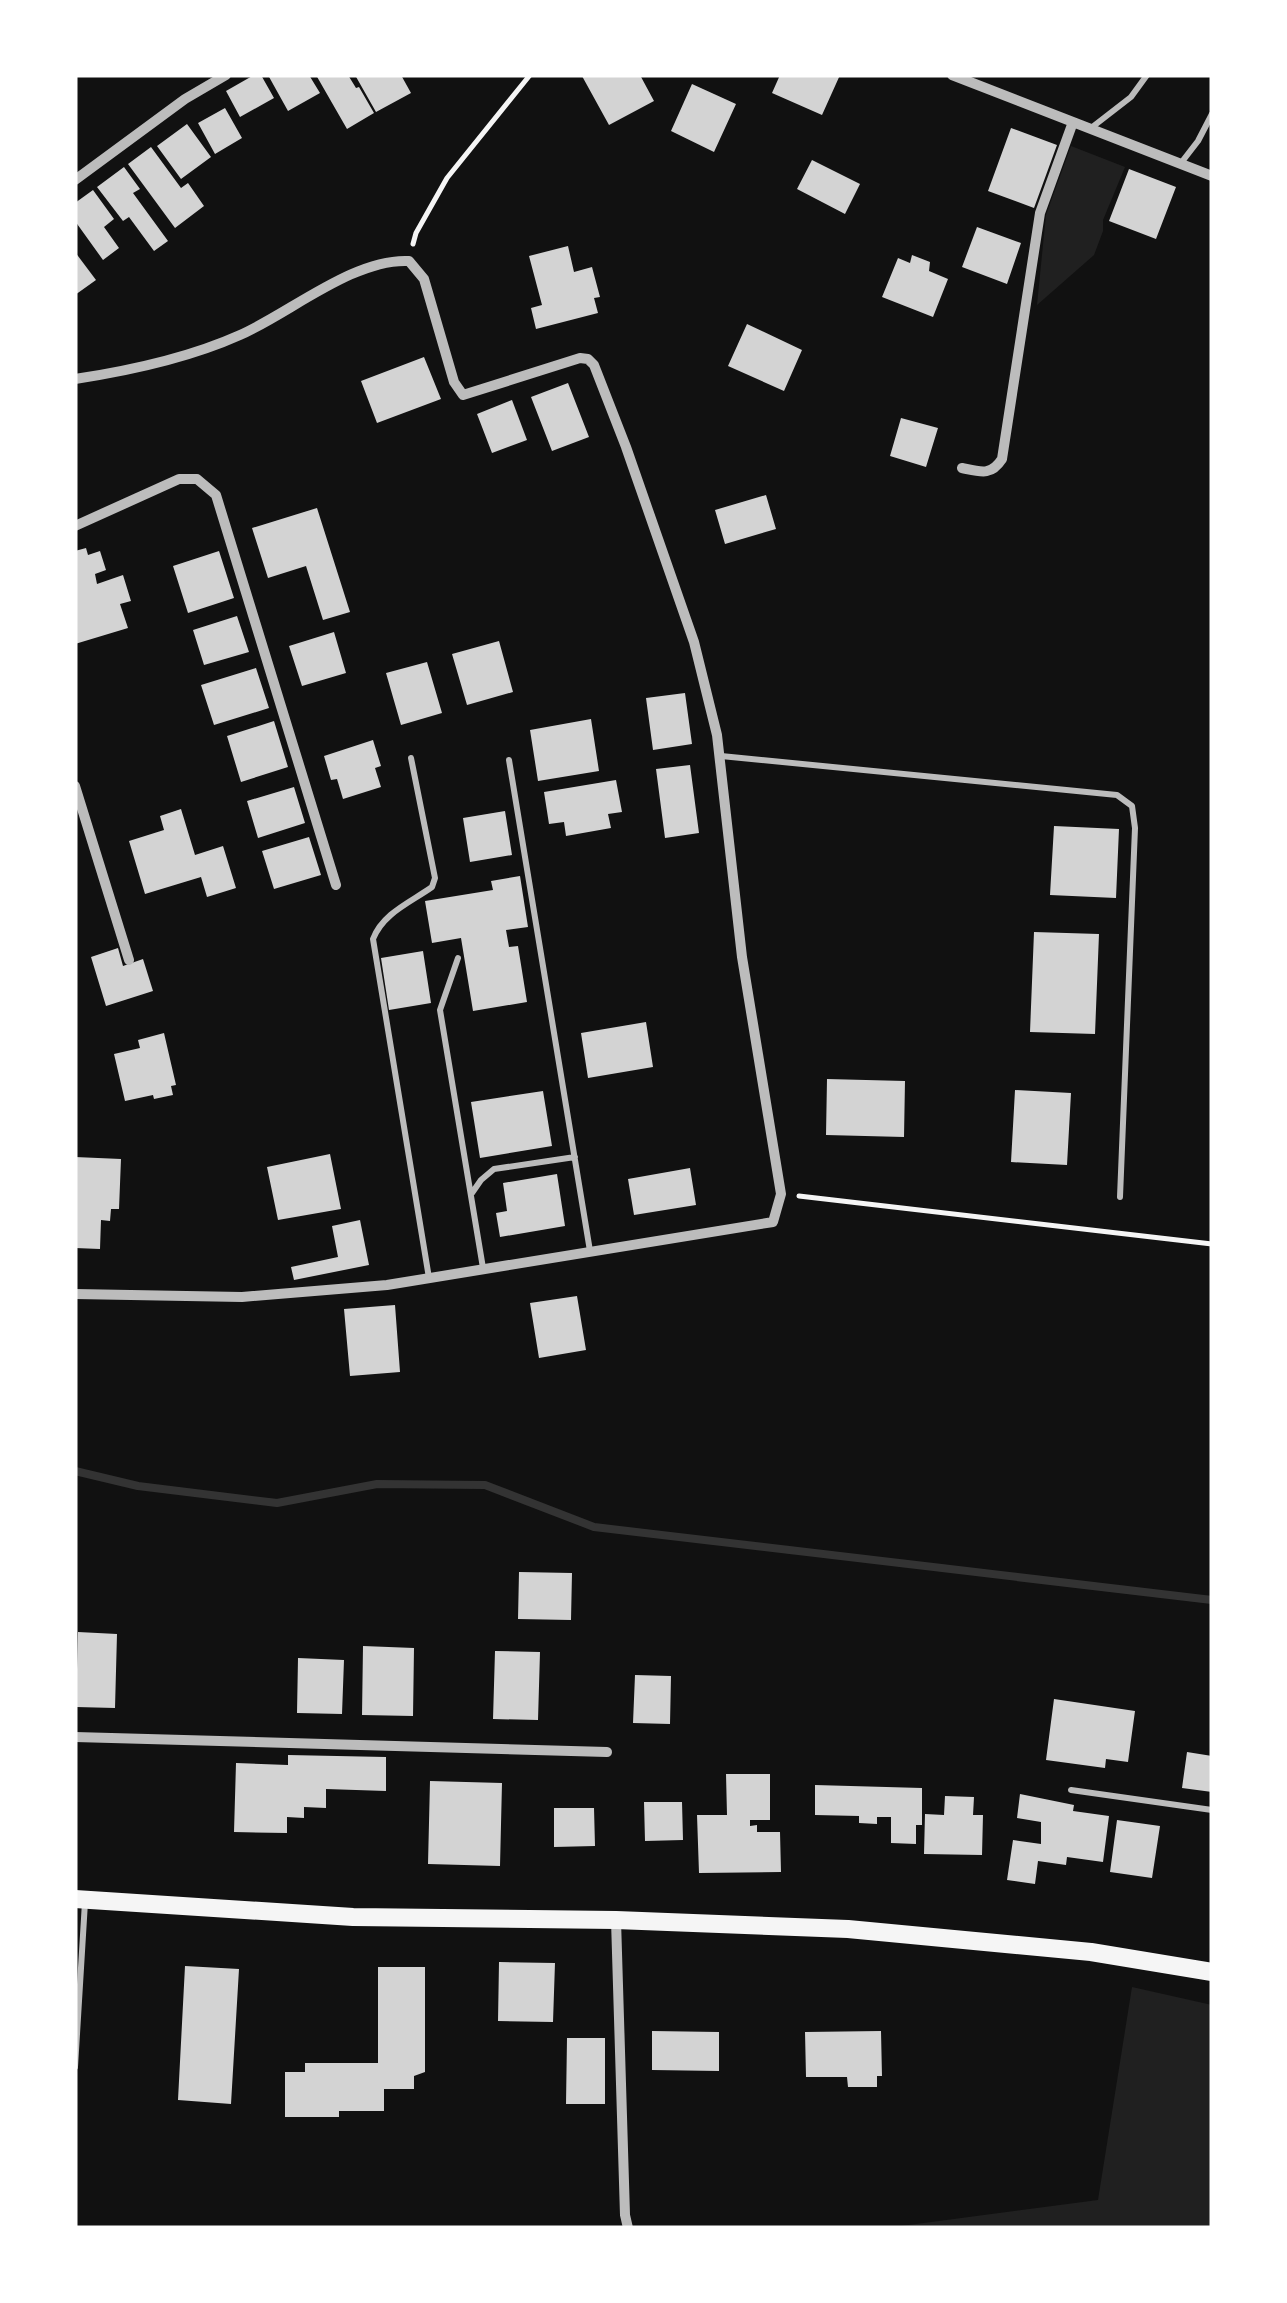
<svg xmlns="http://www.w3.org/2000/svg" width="1287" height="2303" viewBox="0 0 1287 2303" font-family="Montserrat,sans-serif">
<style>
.green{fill:#202020}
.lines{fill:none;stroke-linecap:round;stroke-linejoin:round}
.stream{stroke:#333;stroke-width:8}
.building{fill:#d3d3d3}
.path{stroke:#f5f5f5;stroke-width:5}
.service{stroke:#bcbcbc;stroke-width:6}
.minor{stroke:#bcbcbc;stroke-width:10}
.primary{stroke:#f5f5f5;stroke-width:18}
</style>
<rect width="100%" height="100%" fill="#111"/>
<path class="green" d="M1071,146L1125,167L1103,220V231L1094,255L1037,305L1046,215Z
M1132,1987L1212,2005V2228H886L1098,2200Z"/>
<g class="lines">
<path class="stream" d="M75,1471L138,1486L277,1503L377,1484L485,1485L594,1527L1212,1600"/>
</g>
<path class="building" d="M254,75H261L274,98L240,117L226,91Z
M268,75H309L320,93L288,111Z
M316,75H348L356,88L359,87L374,113L347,129Z
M355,75H401L411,93L376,112Z
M584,75H640L654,101L609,125L582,76Z
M780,75H840L822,115L772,93Z
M692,84L736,104L714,152L671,131Z
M225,108L242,138L215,154L198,123Z
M187,124L211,157L181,179L157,146Z
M1011,128L1057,145L1034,208L988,191Z
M151,147L181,188L188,183L204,206L175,228L128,164Z
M812,160L860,184L845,214L797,189Z
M124,167L140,189L133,193L168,241L154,251L129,217L123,221L97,187Z
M1129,169L1176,187L1156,239L1109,221Z
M93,190L114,219L104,227L119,248L103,260L75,221V203Z
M977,227L1021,243L1007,284L962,267Z
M568,246L574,272L592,267L600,297L594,298L598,313L536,329L531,308L542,305L529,256Z
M75,252L96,280L75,295Z
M912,255L930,262L929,271L948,279L933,317L882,297L898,258L910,263Z
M747,324L802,350L784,391L728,366Z
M424,357L441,399L377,423L361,381Z
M568,383L589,437L552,451L531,397Z
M512,400L527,440L492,453L477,414Z
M901,418L938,428L926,467L890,456Z
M766,495L776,529L725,544L715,510Z
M317,508L350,612L323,620L306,566L268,578L252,528Z
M86,548L88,555L100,551L106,570L95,574L97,584L123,575L131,601L120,604L128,628L75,644V551Z
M219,551L234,598L188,613L173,566Z
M237,616L249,652L204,665L193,630Z
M334,632L346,673L302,686L289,646Z
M499,641L513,692L467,705L452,654Z
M427,662L442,713L401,725L386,673Z
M256,668L269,708L214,725L201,685Z
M685,693L692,744L653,750L646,698Z
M591,719L599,771L538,781L530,730Z
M274,721L288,767L241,782L227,736Z
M373,740L381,766L375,768L381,787L343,799L337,779L331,780L324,756Z
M690,765L699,833L665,838L656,769Z
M616,780L622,812L608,814L611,828L566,836L564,822L549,824L544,792Z
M294,787L305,823L258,838L247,801Z
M181,809L195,855L223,846L236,888L207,897L201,877L145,894L129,841L164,830L160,816Z
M505,811L512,855L470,862L463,818Z
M1054,826L1119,829L1116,898L1050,895Z
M309,837L321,875L274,889L262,851Z
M520,876L528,927L506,930L509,947L518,946L527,1002L473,1011L461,938L432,943L425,901L493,890L491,881Z
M1034,932L1099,934L1095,1034L1030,1032Z
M118,948L123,966L143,959L153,991L106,1006L91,957Z
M423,951L431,1003L389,1010L381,958Z
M646,1022L653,1067L588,1078L581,1033Z
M164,1033L176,1085L171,1086L173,1095L154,1099L153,1095L125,1101L114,1054L140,1048L138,1040Z
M827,1079L905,1081L904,1137L826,1135Z
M1015,1090L1071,1093L1067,1165L1011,1162Z
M543,1091L552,1146L480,1158L471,1102Z
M330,1154L341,1209L278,1220L267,1167Z
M75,1157L121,1159L119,1209H111L110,1221L101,1220L100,1249L75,1248Z
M690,1168L696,1205L634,1215L628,1179Z
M557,1174L565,1226L500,1237L496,1213L507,1211L503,1183Z
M360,1220L369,1265L294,1280L291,1267L338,1257L332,1226Z
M577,1296L586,1350L539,1358L530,1303Z
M395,1305L400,1372L350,1376L344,1309Z
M519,1572L572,1573L571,1620L518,1619Z
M78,1632L117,1634L115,1708L76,1707Z
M363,1646L414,1648L413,1716L362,1715Z
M495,1651L540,1652L538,1720L493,1719Z
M298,1658L344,1660L342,1714L297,1713Z
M635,1675L671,1676L670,1724L633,1723Z
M1054,1699L1135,1711L1128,1762L1106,1759L1105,1768L1046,1760Z
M1187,1752L1212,1756V1792L1182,1788Z
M288,1755L386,1757V1791L326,1789V1808L304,1807V1818L287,1817V1833L234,1832L236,1763L288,1765Z
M726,1774H770V1820H750V1826L757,1825V1832H780L781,1872L699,1873L697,1815H727Z
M430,1781L502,1783L500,1866L428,1864Z
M815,1785L922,1788V1825H916V1844L891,1843V1817H877V1824L859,1823V1816L815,1815Z
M1020,1794L1074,1805L1073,1811L1109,1816L1103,1862L1067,1857L1066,1865L1038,1861L1035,1884L1007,1880L1013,1840L1041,1844V1822L1017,1818Z
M945,1796L974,1797L973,1815H983L982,1855L924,1854L925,1814L944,1815Z
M644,1802H682L683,1840L645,1841Z
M554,1808H594L595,1846L554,1847Z
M1117,1820L1160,1826L1152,1878L1110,1872Z
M499,1962L555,1963L553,2022L498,2021Z
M185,1966L239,1969L231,2104L178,2100Z
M378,1967H425V2072L414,2076V2089H384V2111H339V2117H285V2072H305V2063H378Z
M652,2031L719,2032V2071L652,2070Z
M881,2031L882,2076H877V2087H848L847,2077H806L805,2032Z
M567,2038H605V2104H566Z"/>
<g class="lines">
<path class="path" d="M413,244L416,233L447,178L530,75
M799,1196L1212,1244"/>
<path class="service" d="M1091,128L1131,97L1147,75
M1181,163L1198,141L1212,114
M721,756L1117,795L1132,806L1135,828L1120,1197
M411,758L435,878L432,887C411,902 383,913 373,939L429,1278
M509,760L590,1251
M458,958L440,1010L483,1268
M472,1193L481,1180L494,1169L575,1157
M1071,1790L1212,1810
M75,2067L85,1902"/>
<path class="minor" d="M952,75L1212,176
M75,180L185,99L226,75
M75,379C128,371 191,357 240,335C290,313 354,258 409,261L424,279L454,382L463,395L580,358L588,359L594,365L626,447L694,642L717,735L742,957L781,1194L773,1222L387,1285L242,1297L75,1294
M962,468C981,472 991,476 1002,459L1040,213L1073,122
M75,526L179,479H197L216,495L336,885
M75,786L129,960
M75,1737L607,1752
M616,1920L625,2215L628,2228"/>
<path class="primary" d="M75,1899L353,1917L616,1920L848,1929L1091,1952L1212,1972"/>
</g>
<rect width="1287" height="2303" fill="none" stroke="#ffffff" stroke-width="155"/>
</svg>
